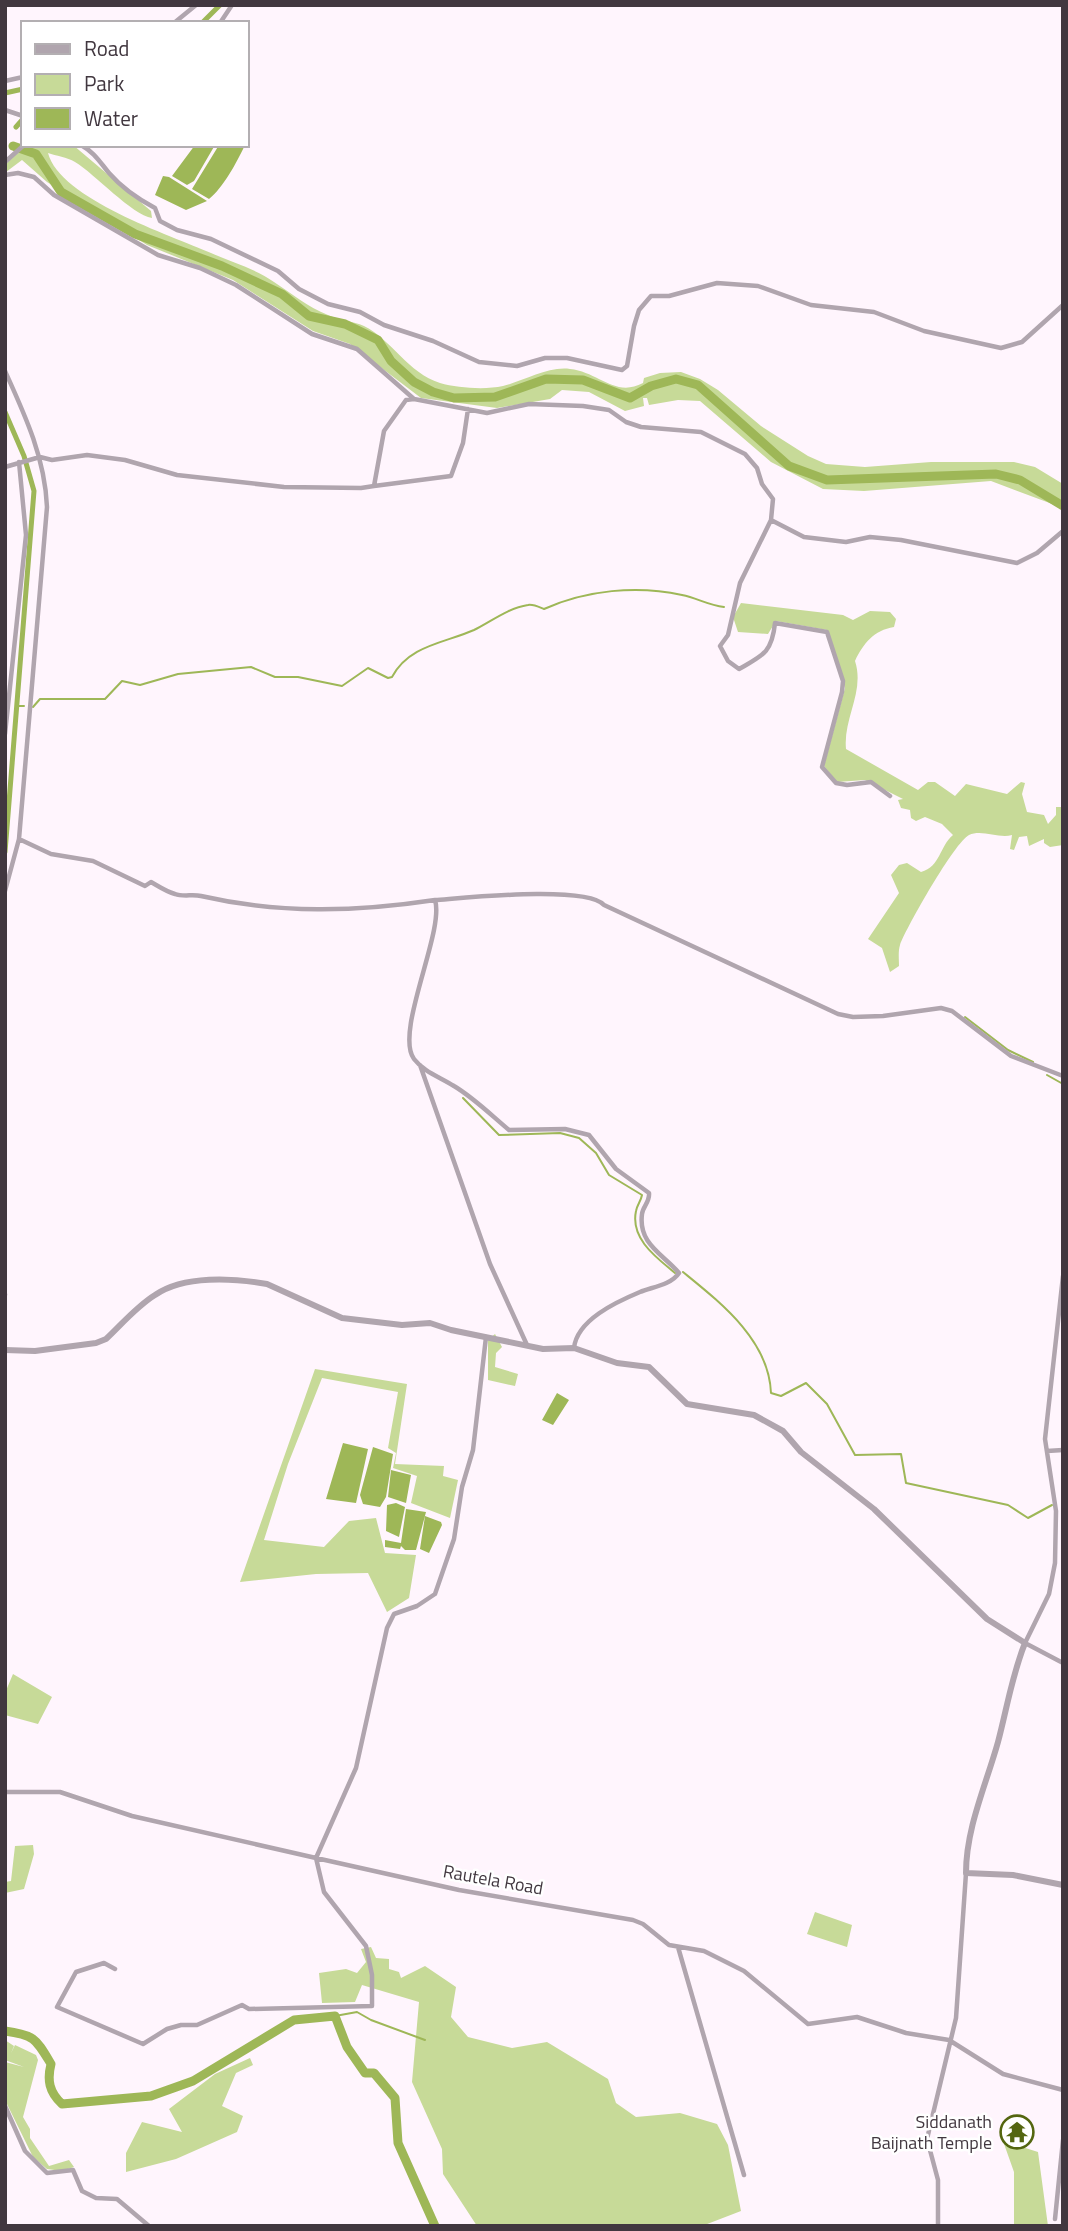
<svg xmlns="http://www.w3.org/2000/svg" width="1068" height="2231" viewBox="0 0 1068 2231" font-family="'Titillium Web',sans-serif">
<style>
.green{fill:#c7da98}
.water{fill:#9eb757}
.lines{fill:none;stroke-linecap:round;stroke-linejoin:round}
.stream{stroke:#9eb757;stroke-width:2}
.canal{stroke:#9eb757;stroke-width:5}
.river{stroke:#9eb757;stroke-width:9}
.minor{stroke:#b0a5ae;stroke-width:4.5}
.tertiary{stroke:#b0a5ae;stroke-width:6}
.labels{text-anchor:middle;stroke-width:5;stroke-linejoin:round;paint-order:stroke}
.street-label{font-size:18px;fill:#41373f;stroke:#fff}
.poi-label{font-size:18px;fill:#41373f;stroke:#fff;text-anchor:end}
</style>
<rect width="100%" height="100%" fill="#fff5fd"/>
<path class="green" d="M26,145H73L151,211L152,218C132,215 95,174 75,162C67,157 56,156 48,153C60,199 170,235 211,253C231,262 256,269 274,282C292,294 308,307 328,315C339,320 353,321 364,326C392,340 408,373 440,383C458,388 485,390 503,386C524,381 548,366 570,369C599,372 615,398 643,383L644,378L660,373L681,372L700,379L718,390L761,426L808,456L826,464L865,467L931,462H1014L1035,467L1063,484V508L991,481L864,491L823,489L771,462L700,401L678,400L649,405L647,398H643L644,406L625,411L589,392L562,390L550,399L497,408L421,398L350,344L313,331L233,280L147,245L47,182L22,160L6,172L5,165Z
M741,603L843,615L853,620L870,611L890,612L896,619L894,627C874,630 863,644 855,661C865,692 843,718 846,749L918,790L928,782H935L955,796L966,784L1007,794L1021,782L1025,783L1022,794L1027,812L1044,815L1048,824L1056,815V807H1063V845L1050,847L1044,843V839L1029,846L1027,836L1019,837L1014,850L1010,849L1012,835C999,839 982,829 969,835C955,842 907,926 900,945C898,951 899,960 899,966L890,972L882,948L868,939L899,893L891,875L899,865L907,863L921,872C941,866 939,847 953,835L942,824L925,817L916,821L911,818L910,810L901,808L898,800L903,799L865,780L837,782L824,766L845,688L827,630L776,621L768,634L738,632L733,617Z
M495,1334L502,1347L496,1353L495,1367L518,1374L515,1386L488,1380V1340Z
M315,1369L407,1384L395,1464L444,1466L443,1476L458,1480L450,1518L411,1503L417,1476L393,1468L396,1453L388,1448L398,1392L322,1378L288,1464L264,1540L324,1547L349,1521L376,1518L385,1553L416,1555L409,1598L387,1612L368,1573L316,1574L240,1582Z
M13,1674L52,1697L38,1724L5,1715V1693Z
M33,1845L34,1854L24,1889L5,1893V1882L11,1881L15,1846Z
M815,1912L852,1925L847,1947L807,1934Z
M371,1947L376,1958L389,1959V1969L399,1972L401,1978L425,1966L456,1987L451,2017L468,2037L512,2048L547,2042L608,2079L616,2103L636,2117L680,2113L717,2124L728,2145L741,2211L702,2226H477L443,2174L442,2149L412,2082L419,2002L362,1985L355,2002L322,2003L319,1973L346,1969L357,1973L366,1962L361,1949Z
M5,2040L14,2046L11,2053L15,2045L36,2055L38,2060L23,2117L30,2129V2138L49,2166L69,2160L74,2167L62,2171L47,2169L33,2157L5,2100V2062L24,2067L5,2060Z
M250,2058L253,2065L236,2073L222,2106L243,2116L237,2132L176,2159L126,2172V2153L142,2122L182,2132L169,2109L215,2074Z
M1003,2141L1038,2152L1048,2226H1014V2172Z"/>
<path class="water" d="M195,145H215L194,181L187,185L172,176Z
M219,145H245C237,162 223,188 209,199L192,189Z
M163,176L169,177L207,201L186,210L155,195Z
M557,1393L569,1400L553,1425L542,1420Z
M343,1443L368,1449L356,1503L326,1499Z
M373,1447L393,1454L386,1497L380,1507L363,1504L360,1495Z
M391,1470L411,1475L406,1503L388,1497Z
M396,1503L405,1507L399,1537L386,1531L387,1505Z
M406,1509L426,1512L416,1550H405L401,1546L400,1549L385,1547V1540L401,1543Z
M425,1516L441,1522L442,1525L429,1553L420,1549Z"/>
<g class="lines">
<path class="stream" d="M18,706H24
M33,707L40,699H105L122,681L140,685L178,674L251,667L275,677H298L342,686L368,668L388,678L392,677C409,645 445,643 474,630C492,621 508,608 528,605C533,604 539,607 544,609C586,590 637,585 682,595C697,598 708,605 724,607
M965,1017L1008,1050L1033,1062
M1047,1075L1063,1084
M463,1098L499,1135L560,1133L579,1138L596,1153L609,1175L642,1195C641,1201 637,1205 636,1211C630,1239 657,1258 675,1273
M683,1272C721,1303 769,1340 771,1393L781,1396L806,1383L827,1404L855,1455L901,1454L906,1483L1008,1505L1028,1518L1052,1505
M335,2016L357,2012L371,2020L425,2040"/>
<path class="canal" d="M202,23L220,5
M5,93L23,89
M16,127L23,119
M5,412L24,456L34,491L5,852"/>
<path class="river" d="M13,146L36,154L61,192L135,234L222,266L282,294L309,316L345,324L378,340L391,361L414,382L433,392L454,398L495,397L546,379L583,380L630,398L651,386L676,379L698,385L789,466L827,480L996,474L1020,480L1063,506
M5,2031C35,2035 36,2039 51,2064C47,2080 49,2092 62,2104L151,2096L193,2081L294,2020L335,2016L347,2047L365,2073H374L395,2098L398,2143L435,2226"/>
<path class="minor" d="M174,23L196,5
M220,23L232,5
M5,81L23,77
M5,110L23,116
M81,145C95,153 99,161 109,173C122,188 138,199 155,208L160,221L177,230L211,239L278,271L299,289L328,304L360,312L384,325L433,341L479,362L517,366L545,358H567L622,370L627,366L634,326L639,310L651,296H669L717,283L758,286L811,305L874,312L924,331L1001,348L1022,342L1063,305
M5,162L24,145
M5,175L18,173L34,177L54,195L158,255L200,268L236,285L312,334L357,349L414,399
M5,371C25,415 45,458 47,507L19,839L5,891
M5,467L40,457L52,460L87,455L125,460L177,475L284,487L361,488L374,486L384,431L406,400L414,399L487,413L529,404L583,406L609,410L626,422L641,427L701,432L745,454L757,468L762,484L773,499L771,520L804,537L846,542L870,537L901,540L1017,563L1037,553L1063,531
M374,486L451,476L463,443L468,409
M771,520L740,583L728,635L720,646L728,661L739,669C762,656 772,653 775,623L827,632L843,681L842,692L822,767L836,783L847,785L871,782L890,796
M5,734L26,535L19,462
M19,839L51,854L93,861L145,886L151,882C158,886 167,892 175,894C183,897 193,894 201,896C279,914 356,912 435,900C445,931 394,1032 414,1059C424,1072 440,1077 454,1086C474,1098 491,1115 509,1130L565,1129L589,1135L616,1169L649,1193C650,1202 643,1206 642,1214C638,1244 663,1254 679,1273C671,1285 652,1287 640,1292C616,1302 577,1320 574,1348
M435,900C464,898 586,885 604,905L838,1014L853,1017L883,1016L941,1008L952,1011L1011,1056L1063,1076
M420,1065L490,1264L527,1345
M1063,1276L1045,1439L1056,1511L1055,1563L1049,1594L1025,1643L1063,1663
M5,1294V1295
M1047,1451L1063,1450
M5,1792H60L132,1816L316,1858L459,1890L633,1920L643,1924L669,1945L704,1951L744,1971L808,2024L857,2017L906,2033L949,2040L1003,2074L1063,2090
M678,1947L744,2175
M115,1969L104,1963L76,1972L57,2007L143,2044L167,2029L181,2025H197L242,2005L249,2009L372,2006V1975L366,1946L324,1892L316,1858L356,1768L387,1628L394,1614L417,1606L435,1594L454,1539L462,1487L473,1450L486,1337
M5,2106L25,2151L47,2173L73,2170L82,2191L96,2198L117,2199L149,2226
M1055,2219L1063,2140
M938,2226V2180L927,2139L956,2018L966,1873"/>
<path class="tertiary" d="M5,1350L35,1351L96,1343L106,1339C121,1325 137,1306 155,1295C184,1275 233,1278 267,1284L342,1318L402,1325L430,1323L451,1330L543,1349L574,1348L617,1363L649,1367L687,1404L754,1415L783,1431L801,1452L874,1509L987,1619L1025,1643C1012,1675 1007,1708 998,1742C986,1785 966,1828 966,1873L1013,1875L1063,1885"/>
</g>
<defs>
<symbol id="temple-ring" viewBox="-11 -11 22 22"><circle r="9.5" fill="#fff" stroke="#546610" stroke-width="1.5"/><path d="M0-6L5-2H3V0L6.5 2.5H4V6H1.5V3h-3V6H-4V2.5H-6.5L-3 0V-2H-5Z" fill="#546610"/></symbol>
</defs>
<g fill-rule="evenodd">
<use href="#temple-ring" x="998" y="2113" width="38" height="38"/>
</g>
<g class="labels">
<g class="street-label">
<text transform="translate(493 1880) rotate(10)" y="6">Rautela Road</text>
</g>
<g class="poi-label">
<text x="992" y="2128">Siddanath<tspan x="992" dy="21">Baijnath Temple</tspan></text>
</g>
</g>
<rect width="1068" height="2231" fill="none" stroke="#41373f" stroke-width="14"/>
<rect x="21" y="21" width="228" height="126" fill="#ffffff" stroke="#b3afb2" stroke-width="2"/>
<rect x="35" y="44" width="35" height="10" fill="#b0a5ae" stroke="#b3afb2" stroke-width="2"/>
<text x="84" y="56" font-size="21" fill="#41373f">Road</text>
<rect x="35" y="74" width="35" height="21" fill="#c7da98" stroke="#b3afb2" stroke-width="2"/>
<text x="84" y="91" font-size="21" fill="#41373f">Park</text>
<rect x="35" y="108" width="35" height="21" fill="#9eb757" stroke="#b3afb2" stroke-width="2"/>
<text x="84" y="126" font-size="21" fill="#41373f">Water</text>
</svg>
